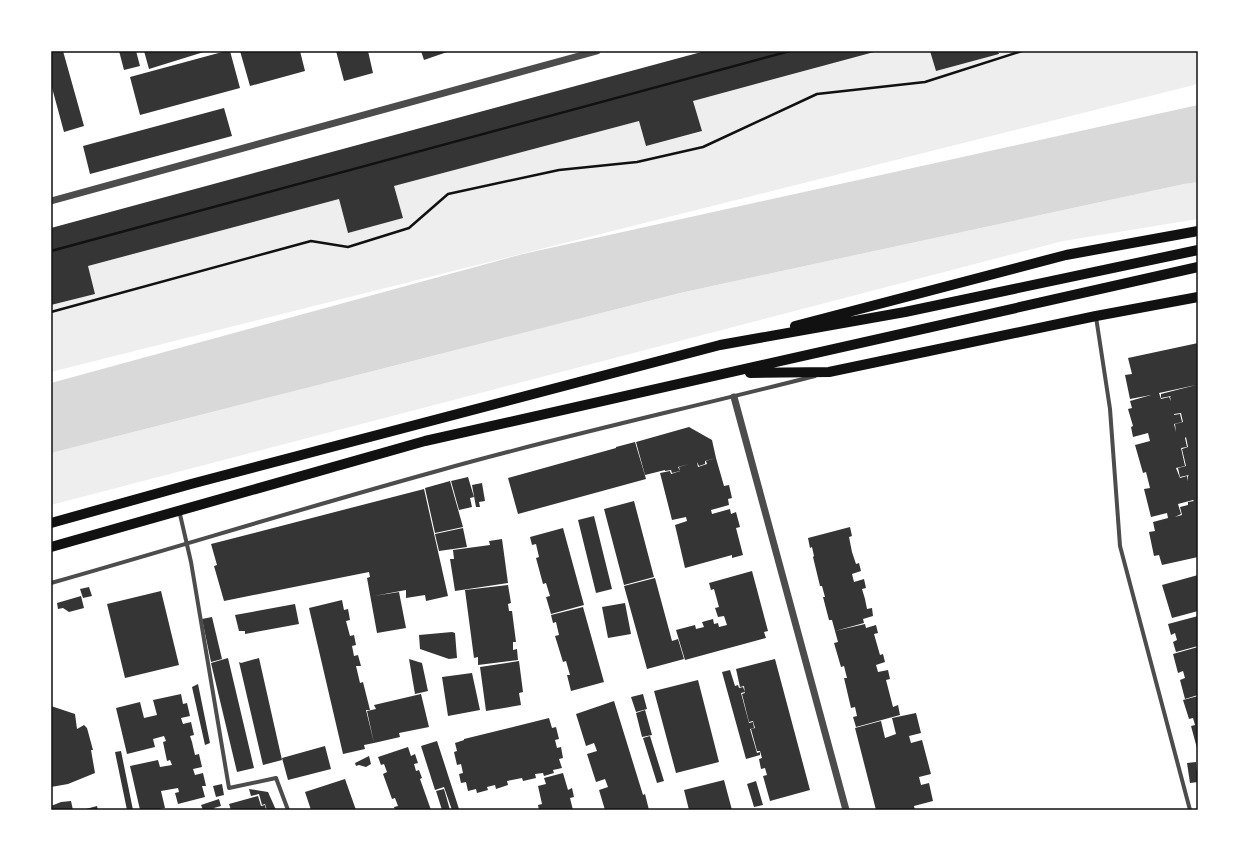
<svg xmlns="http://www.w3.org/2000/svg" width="1249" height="861" viewBox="0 0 1249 861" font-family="'IBM Plex Sans',sans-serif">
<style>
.green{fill:#eee}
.water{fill:#d9d9d9}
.building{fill:#353535;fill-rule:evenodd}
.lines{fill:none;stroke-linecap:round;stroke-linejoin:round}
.path{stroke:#111;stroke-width:2.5}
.minor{stroke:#4c4c4c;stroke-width:4}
.tertiary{stroke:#4c4c4c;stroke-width:7}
.primary{stroke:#111;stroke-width:10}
.neatline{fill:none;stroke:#111;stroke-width:1.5}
</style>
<rect width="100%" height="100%" fill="#fff"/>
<path class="green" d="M880,51H930L936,71L999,54L998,51H1198V84L51,372V305L95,294L88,266L339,199L348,233L403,218L394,186L639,121L646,146L701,132L693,101Z
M1198,182V219L1063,241L51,505V453L680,293L1184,184Z"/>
<path class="water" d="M1198,105V182L1184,184L680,293L51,453V383L523,254Z"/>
<path class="building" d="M51,51H63L84,126L64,132L51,84Z
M119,51H136L140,66L124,70Z
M144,51H207L149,69Z
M226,51H230L240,88L140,115L130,77Z
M240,51H300L305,71L250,86Z
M336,51H368L373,73L344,81Z
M421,51H450L424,60Z
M705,51H878L693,101L702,131L646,146L639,121L394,186L403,218L348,233L339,199L88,266L95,294L51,305V228Z
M930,51H998L999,54L936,71Z
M224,108L232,136L90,174L83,146Z
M1198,343V557L1162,565L1159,555L1154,556L1149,532L1155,531L1153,522L1168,518L1167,513L1151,517L1144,489L1150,488L1146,472L1143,473L1135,445L1150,441L1148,433L1133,437L1131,427L1133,426L1128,409L1132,408L1130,401L1151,395L1130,399L1125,375L1132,374L1128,358ZM1196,385L1161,394V398L1171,396L1170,397L1171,401L1169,397L1161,399L1159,393ZM1181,413L1183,422L1175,424L1176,432L1174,424L1182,422L1180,414L1174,415V414ZM1186,437L1188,447L1182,449L1186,466L1178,468L1180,477L1189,475L1188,476V481L1187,476L1180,478L1176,468L1185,466L1181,448L1187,447L1185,438ZM1193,500L1194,501L1188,502V505L1180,507L1182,515L1175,517L1181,514L1178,504Z
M689,427L712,440L716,458L705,461V464L699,466L697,462L698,467L707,464L706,461L716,458L724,486L729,485L732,498L728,499L729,505L711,510L712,514L730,509L731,514L736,512L740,527L736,528L743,555L732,558V555L685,568L675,525L687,521L686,517L672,520L660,473L670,471L671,474L680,471L679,467L689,464L678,467L680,471L672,473L671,470L665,471V470L645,475L636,442Z
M635,442L646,479L518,514L508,478L616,448V447Z
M468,477L474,497L470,498L472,507L459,510L451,481Z
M450,481L463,527L435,533L425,488Z
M482,483L485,501L479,502L480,507H476L472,485Z
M424,489L448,596L426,601L425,595L406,598V590L374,596L399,592L406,628L377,633L367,578L370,577L369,572L224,601L214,566L217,565L211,544Z
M634,501L654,577L624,585L604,509Z
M594,516L612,589L596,593L578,520Z
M850,527L852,536L849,537L852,552L856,564L859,563L861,571L852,574L854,582L864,579L866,588L862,589L865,599L867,609L872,608L873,616L863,619L864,623L835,631L832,620H829L823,597H825L822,586H820L813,557L814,556L812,547L810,548L808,538Z
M463,528L467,547L439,551L435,534Z
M563,528L584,605L551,614L546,597L550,596L546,583L543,584L536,558L539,557L536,544L532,545L530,537Z
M502,539L508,583L455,591L450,559H454L453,550L490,545L489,541Z
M752,571L768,631L764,632L766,638L685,660L676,630L695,625L696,629L704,627L702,622L713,619L714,624L718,623L719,627L727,625L724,616L718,617L715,608L719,607L714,589L711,590L709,583Z
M1198,575V611L1172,618L1162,585Z
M655,578L672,641L678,639L684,659L647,669L624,586Z
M508,585L511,603L508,604L509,611H512L516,642H513V650L517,649L518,660L478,665V657L474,658L465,590Z
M89,587L92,596L83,598L80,589Z
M161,591L179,665L125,678L107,604Z
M81,596L84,608L69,612L63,608L58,609L57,603Z
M342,600L344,610L348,609L350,620L346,621L350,636L354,635L356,645L352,646L354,656L358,655L361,666H356L360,683L363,682L370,710H366L374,743L364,745L365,749L343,754L309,608Z
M625,603L631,634L608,638L602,607Z
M295,604L299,624L245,634V631H239L235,615Z
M583,607L604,682L571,691L567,675H570L566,661L563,662L555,636L559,635L556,622L553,623L551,615Z
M1198,616V646L1176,652L1173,642L1177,640L1175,633L1171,635L1168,624Z
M212,617L222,659L211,662L202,619Z
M865,624L866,628L876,625L878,633L874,634L880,655L883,654L885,662L876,665L878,672L888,670L890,679L886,680L893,707L898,705L900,715L856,727L853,717L857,716L855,707L851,708L844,678H847L844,666L841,667L834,643L838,642L835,631Z
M452,632L455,633L457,658L449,659L420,649L419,635Z
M1198,647V695L1185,699L1180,680L1185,678L1183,671L1178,673L1173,654Z
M228,658L254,768L237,772L211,663Z
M259,658L282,760L263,765L239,662L241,663Z
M409,659L422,663L428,691L415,694Z
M775,659L810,790L770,801L763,776L767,775L765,768L761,769L759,759L762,758L760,751H757L751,729L755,728L753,721L749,722L742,694L745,693L744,686L740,687L736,669Z
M519,661L523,692L519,693L521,705L486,711L480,667Z
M730,670L735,686L738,685L739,688L743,687L745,692L741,693L749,723L753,722L754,728L750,729L757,753L760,752V755L746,759L722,672Z
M472,673L480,710L448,716L442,677Z
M698,680L719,762L676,773L654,691Z
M198,684L210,743L205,745L192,687Z
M181,694L183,704L187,703L190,716L181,718L183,724L191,722L194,735L190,736L192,742L195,755L199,754L202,767L193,769L195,775L203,773L206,786H202L205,797L178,804L175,793L179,792L178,788L161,791L165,808L155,810H140L130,766L158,760L160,767L172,765L170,760L167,761L163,742L166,741L164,736L153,739L155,747L127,754L116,708L140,702L144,718L157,715L153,700Z
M421,694L429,727L399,733L400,737L374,743L367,711L376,709L374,705Z
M643,694L647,709L636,712L631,697Z
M1198,696V752L1191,726L1195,725L1193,718L1189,719L1183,700Z
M614,701L643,795L645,794L649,810H605L599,790L608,787L605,779L596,782L587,754L597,751L594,743L586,746L576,714Z
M51,706L75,714L77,729L84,725L87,728L93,750H91L95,773L68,784L51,787Z
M645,710L652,735L642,737L636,713Z
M916,713L921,733L909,736L911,743L922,740L931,774L919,777L921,785L929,783L933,801L914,806L915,810H902L901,809L896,810H876L855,728L881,721L885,738L896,734L892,718Z
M549,718L552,728L556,727L559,739L555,740L557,748L561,747L563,758L559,759L562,768L553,770L554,773L544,776L543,773L535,774L536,778L523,781L522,778L507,781L508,785L496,789L495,785L487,787L488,790L477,793L476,789L468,791L466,782L461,783L459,774L463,773L461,764L457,765L454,752L457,751L455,743L464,740V739Z
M650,736L664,781L657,783L643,738Z
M437,741L459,809L456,810H452L444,787L435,790L421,746Z
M325,746L331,769L288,780L282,758Z
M408,747L411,756L415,754L418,763L414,764L416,771L419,770L422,778L420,779L431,810H395L394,807L398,806L395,798L392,799L383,774L387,772L384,764L381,765L378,757Z
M121,751L133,810H127L115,752Z
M369,756L371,764L366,767L359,765L356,766L355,763Z
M1196,762L1198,782L1190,783L1187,763Z
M563,773L568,790L572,788L574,797L570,798L573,810H539L538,805L542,804L538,786L546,784L544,778Z
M345,779L356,810H311L305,792Z
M724,780L732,810H689L684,790Z
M756,781L763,805L754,807L747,784Z
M222,784L224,795L216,797L213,786Z
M249,789L268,792L276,810H267L265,804L262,805L259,794L251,796Z
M444,789L450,810H442L436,791Z
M258,796L261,806L265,805L266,810H231L229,804Z
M219,799L221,806L214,808L215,810H203L201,805Z
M71,801L73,810H51V806L61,802Z
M97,806L98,810H82Z"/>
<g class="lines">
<path class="path" d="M51,251L790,51
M51,312L311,241L348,247L409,228L448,194L559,170L637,162L703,147L817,94L925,82L1022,51"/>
<path class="minor" d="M1096,317L1110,409L1120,546L1190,810
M179,510L191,562L229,788L276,778L288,810
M51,583C181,546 310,506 441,470C565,435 690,408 815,376"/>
<path class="tertiary" d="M51,201L597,51
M734,397L846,810"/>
<path class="primary" d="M795,326L1066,255L1198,231
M750,373L829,372L1096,316L1198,297
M51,523L191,484L720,345L905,312L1198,250
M51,547L425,441L1198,267"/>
</g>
<rect width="1249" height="861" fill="none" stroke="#ffffff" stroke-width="104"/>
<rect x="52" y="52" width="1145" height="757" class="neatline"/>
</svg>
